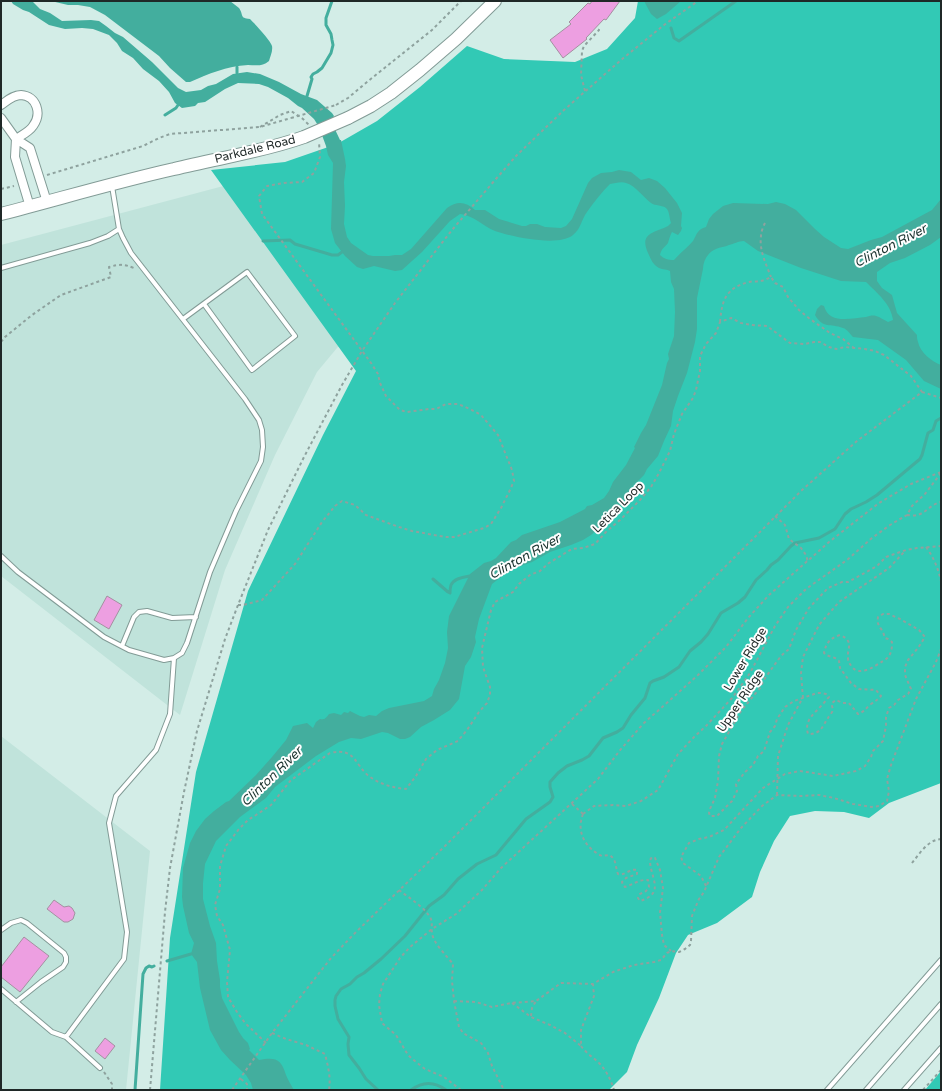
<svg xmlns="http://www.w3.org/2000/svg" width="942" height="1091" viewBox="0 0 942 1091" font-family="'Varela Round',sans-serif">
<style>
.built{fill:#c0e3db}
.forest{fill:#32c9b5}
.water{fill:#43ae9e}
.lines{fill:none;stroke-linecap:round;stroke-linejoin:round}
.stream{stroke:#43ae9e;stroke-width:3}
.building{fill:#ed9fe1;stroke:#a391a0}
.lane-casing{stroke:#829b96;stroke-width:6}
.street-casing{stroke:#829b96;stroke-width:10}
.secondary-casing{stroke:#829b96;stroke-width:14}
.path{stroke:#8ea29e;stroke-width:2;stroke-dasharray:3 3;stroke-linecap:butt}
.lane{stroke:#fff;stroke-width:4}
.street{stroke:#fff;stroke-width:8}
.secondary{stroke:#fff;stroke-width:12}
.secondary-bridge-casing{stroke:#829b96;stroke-width:14;stroke-linecap:butt}
.path-bridge{stroke:#8ea29e;stroke-width:2;stroke-dasharray:3 3;stroke-linecap:butt}
.secondary-bridge{stroke:#fff;stroke-width:12}
.labels{text-anchor:middle;stroke-width:4;stroke-linejoin:round;paint-order:stroke}
.street-label{font-size:12px;fill:#1f2827;stroke:#fff}
.water-label{font-size:13px;font-style:italic;fill:#1c3430;stroke:#fff}
</style>
<rect width="100%" height="100%" fill="#d3ede7"/>
<path class="built" d="M246,180L352,330L317,372L275,455L225,570L180,715L1,576V245Z
M1,736L150,851L126,1090H1Z"/>
<path class="forest" d="M638,1H941V783L889,803L869,818L844,812L815,811L790,816L774,841L760,872L752,897L717,923L688,935L676,953L659,998L637,1045L627,1072L609,1090H160L170,938L196,772L248,591L323,435L356,371L211,170L285,162L337,144L377,121L420,87L467,46L504,59L575,62L607,49L635,18Z
M941,1071V1090H925Z"/>
<path class="water" d="M11,1H32L40,9L50,13L62,21L91,20L99,21L106,26L115,33L123,37L152,62L178,88L186,92L201,90L208,86L216,84L233,74L247,72L260,74L279,82L301,94L317,100L332,113L334,116L331,121L340,140H341L345,159L346,166L344,182L345,206L344,224L347,237L351,243L368,255L373,256H389L395,255H402L411,249L447,208C458,200 466,202 475,210H485L499,219L522,226H526L530,224H537L545,227L561,228L566,226L572,219L588,183L592,178L601,173L612,172L619,170L631,172L641,180L649,178L657,181L665,188L677,203L682,213L681,226L682,228L681,231L678,235L672,232C670,236 669,239 668,243C665,247 661,249 660,255C664,259 668,260 674,260C680,253 687,248 693,241C695,238 696,234 698,232C700,229 703,228 706,227L709,219L713,214L723,206L733,203L768,204L776,202L785,204L796,210L815,229L824,237L841,248L848,249L871,240L882,237L932,210L941,199V237L930,245L905,258L890,263L877,272V281L882,288L892,295L897,313L917,335C917,337 917,339 918,342C920,352 932,362 941,365V389L924,381L906,360L878,340L853,337C850,334 847,329 843,328C830,323 823,329 815,315L817,309L821,305L824,306C829,325 852,318 866,317C869,316 873,315 876,316C880,317 884,320 888,322L893,320C891,304 877,293 866,282L841,281L801,268L758,251L744,241C738,241 734,244 729,245C725,247 720,247 716,249C708,252 703,261 703,269L697,298V329L695,342L687,373L678,396L673,411L671,426L664,441L658,456L647,469L644,475L632,487L629,492L624,503L610,519L591,535L583,540L571,545L550,552L532,562L518,567L505,574L492,584L479,619L475,637L476,642L471,657L465,666L459,699L450,710L434,720L421,727L410,737L405,739H400L388,733L382,732L361,739L351,738L339,742L316,756L275,787L266,798L240,817L216,841L205,864L203,883V899L210,926L216,943L217,961L220,980V987L222,998L239,1032L243,1038L248,1043L250,1049L249,1050L259,1060C276,1057 281,1059 286,1075C288,1080 291,1085 294,1090H253L251,1083L246,1075L230,1060L221,1050L210,1030L200,988L197,962L191,954L194,943L189,933L183,906L182,897L183,868L190,843L196,831L205,819L214,811L226,802L229,801L256,775L272,757L286,740L293,726L307,723L313,728L316,722L320,719C325,720 326,718 329,714L334,713L341,715L344,712L348,713L350,711L360,716L364,717L369,715L376,716L382,711L389,708L424,701L432,696L434,689L439,680L445,663L448,648L447,632L449,616L470,574L484,563L491,561L496,558L511,542L516,540L522,535L560,522L585,509L587,506L592,505L604,498L609,491L613,482L626,465L635,448L634,447L641,433L646,425L662,385L667,363L669,359L668,354L674,336L675,312L674,289L671,282L670,271C667,269 663,270 659,268C652,264 651,259 648,253C639,233 654,233 668,226L671,223C669,218 670,212 666,208C663,205 655,206 651,203C644,198 635,185 626,183C622,181 615,183 610,184C602,192 594,202 587,212C581,220 581,229 573,235C559,247 512,237 495,231C483,226 473,215 460,214L450,221L422,252L402,270L395,271L374,266L363,269L357,267L345,256L335,243L331,229L333,163L328,155L326,146L319,127L314,119L302,108L298,106L288,98L268,87L259,84L238,83L225,89L205,102L198,103L195,106L182,108L175,103L169,92L159,81L143,69L133,58L122,51L117,43L109,35L93,29L82,28L65,29L49,25L29,12L23,10L13,4Z
M51,1H230C233,3 236,6 239,8C244,15 239,18 250,19C255,24 271,41 272,46C273,51 270,57 269,61C262,67 256,65 248,65C226,66 209,74 190,82H186L170,68L159,56L105,15L90,7L78,5H68Z
M644,1H681L666,14L657,19L651,14Z"/>
<g class="lines">
<path class="stream" d="M671,28L674,38L679,41L736,1
M237,67V73
M307,96L312,79L311,77L313,74L317,72L322,68L331,53L333,45L332,40L331,34L326,25V18L332,1
M165,115L176,108L178,105
M263,241L290,240L295,244L332,255H338L342,252
M433,579L448,592L450,593C450,590 450,588 451,585C454,578 464,577 470,576
M167,961L191,954
M135,1090L143,974L146,968L149,966L152,967L154,966
M378,1090L366,1079L359,1068L349,1055L348,1044L349,1037L338,1019L335,1006V1000L336,996L341,989L350,984L357,977L364,973L381,959L405,936L429,906L444,895L458,879L477,864L496,855L526,819L550,802L553,797L550,787V782L558,773L567,766L582,760L589,756L603,738L617,732L623,728L631,715L645,698L650,683L653,681L664,677L679,667L690,651L701,642L708,634L721,613L738,603L745,597L756,580L767,570L771,565L778,560L791,546L795,543L819,538L835,529L845,514L851,509L866,502L877,495L920,459L922,455L928,433L933,430L936,421L941,418
M411,1090C423,1081 434,1081 446,1090"/>
</g>
<path class="building" d="M592,1H620L606,20L604,19L586,38L587,39L563,58L550,40L571,24L569,22L588,3L590,4Z
M107,596L122,605L109,629L94,620Z
M54,900L64,907L69,906L72,908L75,913L73,919L68,922H64L47,909Z
M24,937L49,956L20,992L1,977V967Z
M105,1038L115,1046L105,1059L95,1051Z"/>
<g class="lines">
<defs>
<path id="lane" d="M1,268L90,243L108,236L119,229
M183,319L247,272L295,336L252,370L204,304
M1,556L18,572L104,637L129,650L164,660L174,658L182,653L187,643L210,572L236,511L261,461L263,447L262,430L259,420L245,399L131,253L123,238L119,229L112,186
M122,646L134,617L139,612L147,611L172,618L196,617
M1,930L11,923L21,920L27,923L64,953L66,957V962L63,967L41,982L16,1002
M1,989L52,1032L66,1037L124,959L127,932L109,823L116,796L156,750L170,714L174,658
M66,1037L100,1068
M827,1090L941,960
M866,1090L941,1004
M904,1090L941,1048"/>
<path id="street" d="M1,105C7,101 13,95 21,95C37,96 42,114 33,126C29,132 22,135 16,139
M1,118L16,139L30,148L47,202
M16,139L15,157L30,207"/>
<path id="secondary" d="M348,118L371,106L391,93L420,70L456,39L495,1
M1,214C59,199 116,182 174,169C218,158 262,152 304,137"/>
</defs>
<use href="#lane" class="lane-casing"/>
<use href="#street" class="street-casing"/>
<use href="#secondary" class="secondary-casing"/>
<path class="path" d="M585,91L581,75L582,51L584,46L599,30L596,28
M336,105L348,98L367,82L432,30L461,1
M260,127L280,115L291,111L303,119L309,125
M47,175L143,146L159,138L170,134L260,127L291,118
M1,189L14,186
M765,223C763,227 761,232 761,236C759,250 766,264 771,277
M720,322C722,301 725,288 749,282C752,281 756,282 759,281C763,281 767,279 771,277L775,283L783,287L788,297L799,310L810,319L830,333L843,339L854,348
M1,342L5,337L32,315L61,295L111,277L109,267C120,264 124,264 134,268
M922,392L941,398
M907,515C910,515 914,516 917,515C926,513 931,504 941,502
M775,516L785,525L789,539L801,548L806,555L808,562
M926,547C934,558 938,568 941,581
M238,605H243L262,600L295,564L322,522L335,506L342,501L355,505L366,515L399,527L412,531L445,537H454L484,528L491,524L501,508L509,492L514,481L512,470L498,435L481,415L470,409L458,404H446L436,409H429L407,412L400,410L386,396L380,383L378,374L371,363L262,214L259,196L267,186L284,183L302,182L314,173L320,157L319,142
M803,698L801,673L803,657L819,625L839,602L889,568L905,551
M777,795L778,756L788,725L802,699
M572,804L583,814
M583,814L594,806L613,805L626,806L641,801L658,790L678,754L695,736L706,726L733,697L750,673L775,626L788,607L806,589L847,560L872,538L890,525L907,515L912,506L925,494L941,473
M583,814C576,832 585,848 602,856L609,855C617,859 615,867 618,874C625,876 630,868 637,870V874L626,878L622,882L623,885L625,887C632,885 640,879 648,880L649,887L646,891L640,894L638,898L640,901C666,893 650,878 650,860L652,857L655,858L660,870L663,888L660,912L662,935L664,945L671,951
M912,863C920,853 928,840 941,839
M706,886L701,876L683,863L681,857L689,843L699,839L709,837L724,830L763,788L785,774L800,771L833,776L856,771L865,766L871,757L873,751L883,741L886,726V717L889,708L894,705L898,700L908,694L911,689L905,675V667L908,660L918,648L925,637L919,630L900,619L889,614H883L878,617C877,623 878,624 881,629C883,631 884,635 885,638L888,639L892,642C892,650 891,657 883,661C875,666 860,677 852,667C850,664 848,662 848,658C847,653 850,647 849,643C847,638 844,637 840,635C830,638 826,643 824,653L826,655L835,658L839,661L840,668L851,683L859,689L876,690L881,696C878,700 875,701 871,704C866,708 864,712 858,714L849,703H843L836,700L832,703V706L833,710C832,713 829,716 828,718C822,727 821,734 808,734C804,720 814,714 822,705C824,703 826,700 829,697L826,694L822,693H817L794,701L785,707L777,719L775,726L770,732L764,751L758,756L753,765L745,772L736,784L737,791L732,801L717,816H710L709,813L710,809L715,798L718,781L719,756L722,744L741,711L760,688L765,678L781,656L789,649L796,630L809,608L828,588L842,582H848L861,575L877,566L886,557L906,550L917,548L941,546
M399,890C409,898 423,906 430,917C433,922 431,927 432,933C433,943 447,956 453,964L452,981L454,1001L459,1027L463,1033L481,1043L488,1053L492,1066L504,1090
M454,1001L476,1002L492,1007L511,1003L536,1001L561,983L593,984L613,972L634,965L654,962L661,960L667,953L671,951L679,952L685,949L690,945L691,941L692,916L696,906L699,899L704,892L719,857L741,828L762,806L777,795L802,796L819,795L834,798L853,804L871,807L879,806L887,801L889,791L887,779L891,765L916,699L936,662L941,649
M512,1003L531,1017L550,1025L565,1033L581,1046V1030L594,996L593,984
M531,1016L532,1008L536,1001
M272,1033L286,1039L306,1045L325,1054C328,1066 331,1078 329,1090
M266,1043L245,1023L237,1012L228,997L227,982L230,950L223,925L217,916L215,905L220,889V866L226,846L239,829L248,820L256,815L271,805L291,780L330,753C356,747 354,765 370,777C380,784 393,788 406,789L416,776L426,759L437,750L458,741L467,730L479,712L487,703L490,695V687L483,667L482,648L491,610L495,602L513,592L519,584L530,575L540,571L549,563L562,555L572,549L583,548L595,544L607,531L620,520L640,500L651,487L659,473L670,451L674,434L682,414L693,398L696,390L700,371V356L706,344L716,333L720,322L731,318L741,323L752,325L767,326L790,343L805,344L814,342H820L829,347L836,349L845,347L865,349L875,351L884,355L911,376L922,392
M581,1046C586,1053 594,1058 600,1064C607,1072 611,1080 614,1090
M104,1072L112,1084V1090
M241,1079L247,1084V1090
M150,1090L165,912L170,868L184,792L197,731L225,639L238,605L268,530L304,457L342,385L362,351L395,303L452,230L495,180L517,155L564,110L621,60L664,25L698,1
M232,1090L272,1033L331,958L355,933L445,846L801,491L857,441L922,392
M461,1090L444,1077L425,1069L416,1062L408,1055L396,1035L382,1023L379,1005L380,994L383,984L400,958L410,947L432,929L456,914L482,890L501,868L598,779L621,749L643,724L698,675L726,647L748,618L769,595L829,542L879,503L911,484L941,472
M923,1090L941,1070"/>
<use href="#lane" class="lane"/>
<use href="#street" class="street"/>
<use href="#secondary" class="secondary"/>
<defs>
<path id="secondary-bridge" d="M304,137L348,118"/>
</defs>
<use href="#secondary-bridge" class="secondary-bridge-casing"/>
<path class="path-bridge" d="M291,118L336,105"/>
<use href="#secondary-bridge" class="secondary-bridge"/>
</g>
<g class="labels">
<g class="street-label">
<text transform="translate(255 149) rotate(-14)" y="4">Parkdale Road</text>
<text transform="translate(618 507) rotate(-45)" y="4">Letica Loop</text>
<text transform="translate(745 659) rotate(-59)" y="4">Lower Ridge</text>
<text transform="translate(740 701) rotate(-56)" y="4">Upper Ridge</text>
</g>
<g class="water-label">
<text transform="translate(890 245) rotate(-27)" y="5">Clinton River</text>
<text transform="translate(524 556) rotate(-29)" y="5">Clinton River</text>
<text transform="translate(271 776) rotate(-44)" y="5">Clinton River</text>
</g>
</g>
<rect width="942" height="1091" fill="none" stroke="#1f2827" stroke-width="4"/>
</svg>
